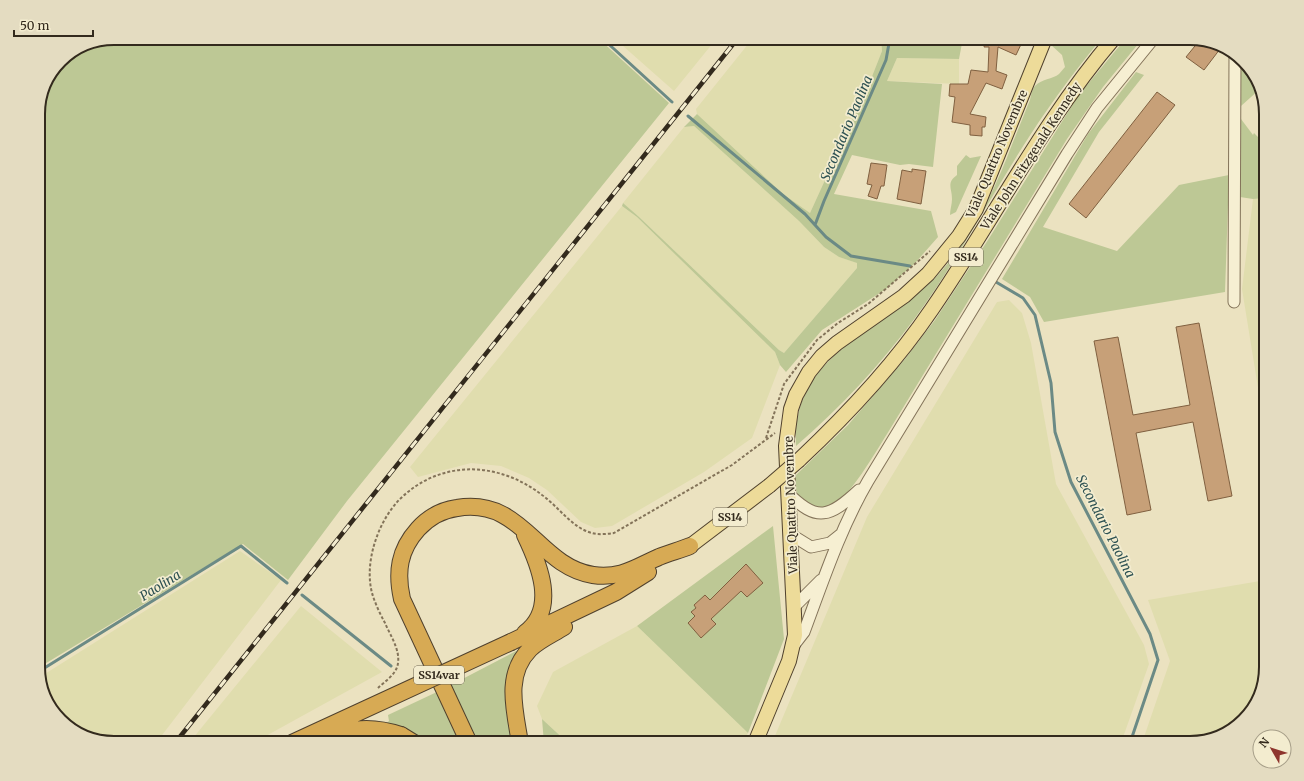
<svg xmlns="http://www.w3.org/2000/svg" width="1304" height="781" viewBox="0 0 1304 781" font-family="Merriweather,serif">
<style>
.farmland{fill:#e0ddae}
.green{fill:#bdc895}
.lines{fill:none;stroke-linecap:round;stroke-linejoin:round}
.stream{stroke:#6b8a85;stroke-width:3}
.building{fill:#c7a078;stroke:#806040}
.minor-casing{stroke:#837359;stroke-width:13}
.major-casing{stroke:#50412d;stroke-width:16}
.highway-casing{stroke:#50412d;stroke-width:18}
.path{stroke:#837359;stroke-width:2;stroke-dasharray:3 2;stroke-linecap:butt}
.minor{stroke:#f6efd2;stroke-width:11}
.major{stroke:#eddb99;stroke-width:14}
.highway{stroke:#d7aa54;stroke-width:16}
.rail-casing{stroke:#332a1d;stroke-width:4.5}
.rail{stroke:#f3eccf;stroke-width:3;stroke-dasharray:9;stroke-linecap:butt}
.major-bridge-casing{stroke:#50412d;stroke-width:16;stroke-linecap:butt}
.highway-bridge-casing{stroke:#50412d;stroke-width:18;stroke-linecap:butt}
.major-bridge{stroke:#eddb99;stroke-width:14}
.highway-bridge{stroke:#d7aa54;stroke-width:16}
.labels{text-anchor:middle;stroke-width:3.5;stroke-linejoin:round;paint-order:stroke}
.shield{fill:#f3eccf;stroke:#6d6452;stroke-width:1}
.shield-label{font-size:11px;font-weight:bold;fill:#332a1d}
.street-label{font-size:12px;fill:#332a1d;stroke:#f3eccf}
.water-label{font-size:13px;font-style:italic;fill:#2d5152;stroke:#f3eccf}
.rim{fill:none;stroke:#332a1d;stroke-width:2}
</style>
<rect width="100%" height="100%" fill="#ebe2c0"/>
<path class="farmland" d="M614,38H717L674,91Z
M753,38H881L882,51L871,79L810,213L783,194L697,114L696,109Z
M897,58L959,59V84L887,81Z
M694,126L799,221L824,247L839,257L858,263L857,268L784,353L779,350L638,216L623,203L684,127Z
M1266,198V437L1242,289L1253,199Z
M622,206L637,217L775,352L780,365L752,438L704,472L612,526L595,528L581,522L547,490L529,478L501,466L471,463L418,477L410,467Z
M1009,300L1022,313L1031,343L1056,484L1144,645L1149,664L1121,743H772L867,517L997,302Z
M240,551L281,580L156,743H114L76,733L48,705L40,677Z
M1266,580V667L1256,705L1228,733L1190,743H1142L1170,661L1148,600Z
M301,606L382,672L253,743H189Z
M637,626L748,733L743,743H568L542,719L537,706L553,672Z"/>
<path class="green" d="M114,38H598L669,103L347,501L288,580L243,544L38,668V109L60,60L85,44Z
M881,38H963L959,59L897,58L887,81L942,84L933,167L909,164L900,165L852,155L834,194L931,211L938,237L916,262L886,289L822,330L786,372L780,365L775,352L637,217L622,206L623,203L638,216L779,350L784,353L857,268V263L839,257L824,247L799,221L694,126L684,127L697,114L783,194L810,213L871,79L882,51Z
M1052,38H1055L1061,45L1074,46L1083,38H1102C1072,74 1045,111 1020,151C985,207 954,265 915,318C880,365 840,408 796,446C791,354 881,332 935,278C971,240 995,190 1013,142C1019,128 1024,114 1030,100C1031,96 1032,89 1035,86C1041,79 1053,79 1059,74C1061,72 1063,69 1065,67L1062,55L1050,44Z
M1126,38H1143L1103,87L1067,139L887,434C875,453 850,497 831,507C823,511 811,508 804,503C796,496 794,484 796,475L848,425L905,359L935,320L988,240L1078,96Z
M1241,62L1256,76L1260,89L1241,106Z
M1136,72L1144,75L1099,132L1043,227L1117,251L1179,185L1229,175L1225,292L1044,322L1030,297L1002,279L1088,134Z
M1241,119L1253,135L1254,133L1266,145V198L1253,199L1240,197Z
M966,155L970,158L981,156L956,212L950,215C950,210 952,204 952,199C952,188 946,183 957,175V166Z
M773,526L784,639L748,733L637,626Z
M520,649L513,743H477L449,686Z
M439,691L463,743H422L385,724L389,721L388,715Z
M542,719L568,743H544Z"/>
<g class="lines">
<path class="stream" d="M602,38L672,102
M890,38L886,60L824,201L815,225L826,237L851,256L910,266
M688,116L805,214L815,225
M996,282L1023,298L1035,315L1051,383L1055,432L1071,482L1150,634L1158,660L1130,743
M302,595L391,666
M38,672L241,546L287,583"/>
</g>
<path class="building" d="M976,38H1024L1016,55L998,47L996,71L1007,75L1002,89L986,83L970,114L986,117L985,127H982V136L970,135V125L952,122L955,97L949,96L950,84H968L971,70L988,72L989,47H984L985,42Z
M1199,41L1214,44L1220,49L1204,70L1186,57Z
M1157,92L1175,105L1086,218L1069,204Z
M871,163L887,165L884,186H881L877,199L868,196L872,185L867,184Z
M912,169L926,171L921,204L897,199L902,170L912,172Z
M1199,323L1232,496L1208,501L1193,422L1136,433L1151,510L1127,515L1094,341L1118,337L1133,415L1190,405L1176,327Z
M746,564L763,583L747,597L741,591L711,619L716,624L701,638L688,623L695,616L691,612L696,608L694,605L705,595L710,600Z"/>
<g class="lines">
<defs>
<path id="minor" d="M1234,302L1235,55
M788,493C817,523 830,517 859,490
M790,534L811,547L830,543L840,535
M795,606L821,580
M794,645L804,632C823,581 840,529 868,481L1067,154L1097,108L1154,38"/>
<path id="major" d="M799,460C848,414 894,365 932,309C994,219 1043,121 1114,38
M690,546L769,486
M755,743L789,661L795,635L786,446L791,409L796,395L809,372L822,356L837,343L904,296L928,274L959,236L976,209L1045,38"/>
<path id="highway" d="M525,535C539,564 558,609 525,633
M511,642L616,592L648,572
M401,735L414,743
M469,743L402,599C396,572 399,550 418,529C428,518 442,510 457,508C523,497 537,566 593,575C621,579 636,567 659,557C669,553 680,550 690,546
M520,743C515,711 504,675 530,649C539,640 553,634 564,627"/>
</defs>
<use href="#minor" class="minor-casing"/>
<use href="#major" class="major-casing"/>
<use href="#highway" class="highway-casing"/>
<path class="path" d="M766,438L784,384L817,340L838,323L868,304L930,251
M378,688C385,681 397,674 398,663C400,649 390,635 385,623C380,614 375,603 372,593C364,562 378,522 399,500C440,459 498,461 542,495C559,507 572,528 592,533C598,535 607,534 614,533L732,465L775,433"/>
<use href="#minor" class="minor"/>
<use href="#major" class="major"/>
<use href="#highway" class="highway"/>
<defs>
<path id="rail" d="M175,743L738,38"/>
</defs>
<use href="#rail" class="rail-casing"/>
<use href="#rail" class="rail"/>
<defs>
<path id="major-bridge" d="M769,486L799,460"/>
<path id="highway-bridge" d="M322,739C352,728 370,725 401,735
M292,743L511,642"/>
</defs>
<use href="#major-bridge" class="major-bridge-casing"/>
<use href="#highway-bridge" class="highway-bridge-casing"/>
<use href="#major-bridge" class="major-bridge"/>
<use href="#highway-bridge" class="highway-bridge"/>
</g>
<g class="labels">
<g class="shield">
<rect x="949" y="248" width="34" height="18" rx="3"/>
<rect x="713" y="508" width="34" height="18" rx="3"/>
<rect x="414" y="666" width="50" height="18" rx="3"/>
</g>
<g class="shield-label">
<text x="966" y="261">SS14</text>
<text x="730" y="521">SS14</text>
<text x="439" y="679">SS14var</text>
</g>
<g class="street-label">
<text transform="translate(997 154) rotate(-67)" y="4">Viale Quattro Novembre</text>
<text transform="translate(1031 156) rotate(-57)" y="4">Viale John Fitzgerald Kennedy</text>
<text transform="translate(791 505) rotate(-92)" y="4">Viale Quattro Novembre</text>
</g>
<g class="water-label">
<text transform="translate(846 128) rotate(-67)" y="5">Secondario Paolina</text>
<text transform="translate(1106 526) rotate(63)" y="5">Secondario Paolina</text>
<text transform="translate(160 585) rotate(-32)" y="5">Paolina</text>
</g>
</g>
<path d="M0 0H1304V781H0ZM114 45H1190A69 69 0 0 1 1259 114V667A69 69 0 0 1 1190 736H114A69 69 0 0 1 45 667V114A69 69 0 0 1 114 45Z" fill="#e4dcc1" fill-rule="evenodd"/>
<path class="rim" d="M114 45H1190A69 69 0 0 1 1259 114V667A69 69 0 0 1 1190 736H114A69 69 0 0 1 45 667V114A69 69 0 0 1 114 45Z"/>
<g transform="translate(1272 749) rotate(309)"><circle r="19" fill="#f3eccf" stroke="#a69e88"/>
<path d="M0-3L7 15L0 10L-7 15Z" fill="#8e352d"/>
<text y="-6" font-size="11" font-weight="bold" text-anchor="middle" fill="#332a1d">N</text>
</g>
<path d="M14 30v6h79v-6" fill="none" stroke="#332a1d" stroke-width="2"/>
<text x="20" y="30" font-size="12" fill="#332a1d" stroke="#f3eccf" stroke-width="3" paint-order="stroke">50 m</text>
</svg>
